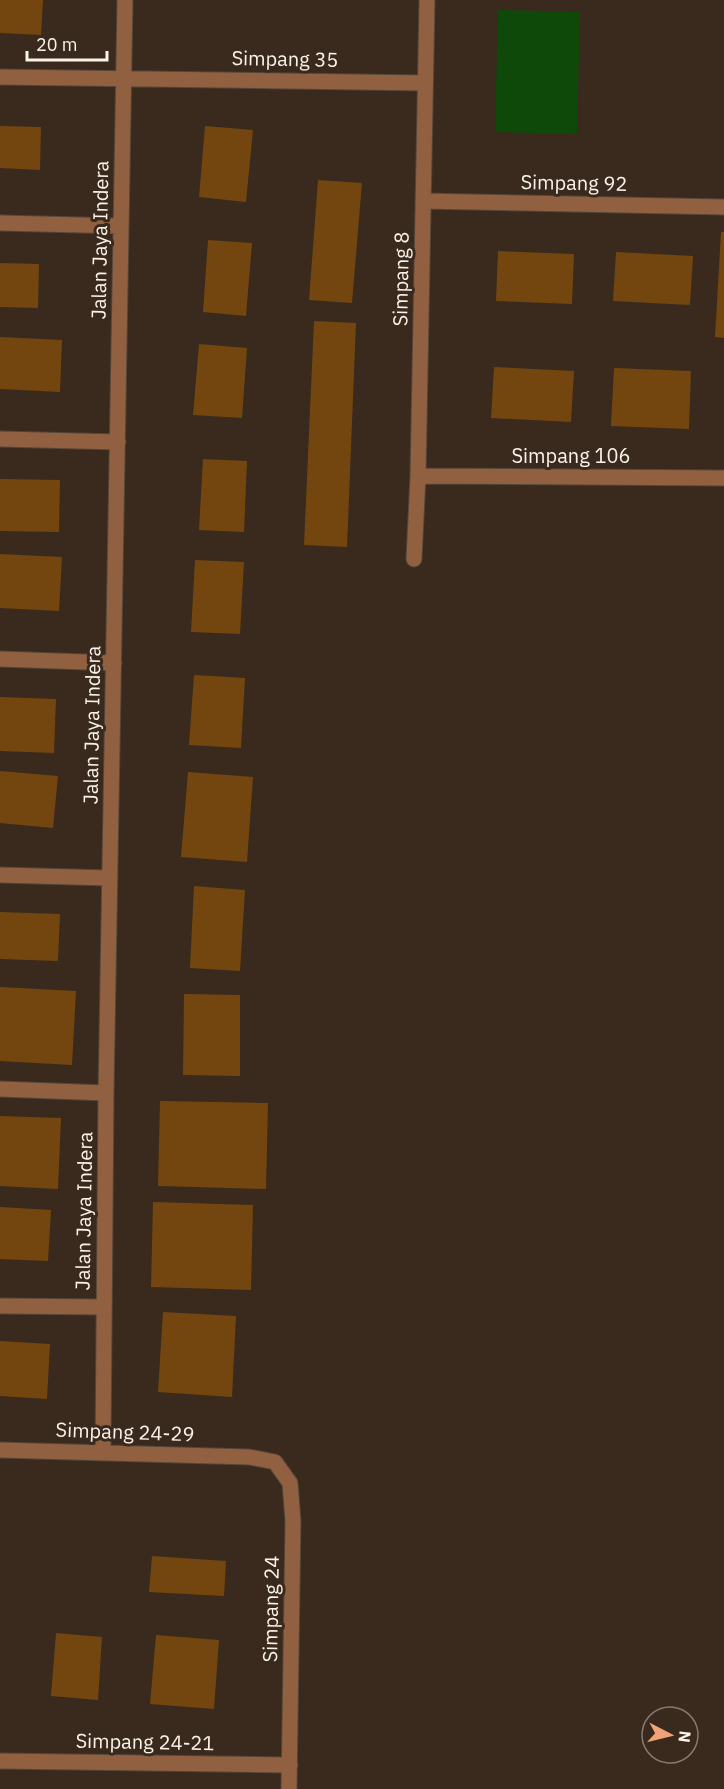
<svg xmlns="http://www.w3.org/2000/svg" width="724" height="1789" viewBox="0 0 724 1789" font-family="'IBM Plex Sans',sans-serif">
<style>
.green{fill:#0e4909}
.building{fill:#73460f}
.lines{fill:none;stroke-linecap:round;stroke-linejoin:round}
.minor-casing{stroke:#54463a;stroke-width:17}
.minor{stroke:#916041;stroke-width:15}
.labels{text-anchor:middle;stroke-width:6;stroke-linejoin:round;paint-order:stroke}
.street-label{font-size:20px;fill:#fbf2e9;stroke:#392a1d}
</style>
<rect width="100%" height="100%" fill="#392a1d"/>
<path class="green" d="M498,10L580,12L577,134L495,132Z"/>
<path class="building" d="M0,0H43L41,35L0,33Z
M0,126L41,127L40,170L0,168Z
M205,126L253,130L246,202L199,197Z
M318,180L362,183L352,303L309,300Z
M721,232H724V338L715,337Z
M208,240L252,243L246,316L203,312Z
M498,251L574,254L572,304L496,301Z
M616,252L693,256L690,305L613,301Z
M0,263L39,264L38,308L0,307Z
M314,321L356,323L347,547L304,545Z
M0,337L62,340L60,392L0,389Z
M199,344L247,348L242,418L193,415Z
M494,367L574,371L571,422L491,418Z
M614,368L691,371L689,429L611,426Z
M203,459L247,461L244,532L199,530Z
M0,479L60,480L59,532L0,531Z
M0,554L62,557L59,611L0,608Z
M195,560L244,562L240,634L191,632Z
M194,675L245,678L241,748L189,745Z
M0,697L56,699L54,753L0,751Z
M0,771L58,776L53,828L0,823Z
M188,772L253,777L247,862L181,857Z
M194,886L245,890L240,971L190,968Z
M0,912L60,914L58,961L0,959Z
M0,987L76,991L72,1065L0,1061Z
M184,994L240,995V1076L183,1075Z
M160,1101L268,1103L266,1189L158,1186Z
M0,1116L61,1118L58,1189L0,1186Z
M153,1202L253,1205L251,1290L151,1287Z
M0,1207L51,1210L48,1261L0,1259Z
M163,1312L236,1316L232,1397L158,1392Z
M0,1341L50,1344L47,1399L0,1396Z
M152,1556L226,1561L224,1596L149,1592Z
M56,1633L102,1637L98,1700L51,1696Z
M156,1635L219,1640L214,1709L150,1704Z"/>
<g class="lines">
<defs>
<path id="minor" d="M0,77L425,83
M423,201L724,207
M0,223L121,226
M0,439L118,442
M418,476L724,478
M414,559L418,476L427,0
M0,659L114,663
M0,875L110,878
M0,1089L106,1093
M0,1306L104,1307
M0,1450L249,1457L275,1462L290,1483L293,1521L289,1789
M103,1452L106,1093L125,0
M0,1761L290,1765"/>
</defs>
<use href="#minor" class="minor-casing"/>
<use href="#minor" class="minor"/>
</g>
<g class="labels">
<g class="street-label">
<text transform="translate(285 59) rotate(1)" y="7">Simpang 35</text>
<text transform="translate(574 183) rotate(1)" y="7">Simpang 92</text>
<text transform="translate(100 240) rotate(-89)" y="7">Jalan Jaya Indera</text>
<text transform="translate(401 279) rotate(-89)" y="7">Simpang 8</text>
<text x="571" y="463">Simpang 106</text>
<text transform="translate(92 725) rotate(-89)" y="7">Jalan Jaya Indera</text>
<text transform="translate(84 1211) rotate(-89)" y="7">Jalan Jaya Indera</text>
<text transform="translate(125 1432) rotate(2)" y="7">Simpang 24-29</text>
<text transform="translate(271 1609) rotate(-89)" y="7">Simpang 24</text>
<text transform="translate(145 1742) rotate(1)" y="7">Simpang 24-21</text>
</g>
</g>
<g transform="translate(670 1735) rotate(97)"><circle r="28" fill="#392a1d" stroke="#877a6f" stroke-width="1.5"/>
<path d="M0-4.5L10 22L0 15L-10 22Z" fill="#efa376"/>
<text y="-9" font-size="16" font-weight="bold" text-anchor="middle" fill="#fbf2e9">N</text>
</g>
<path d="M27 51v9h80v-9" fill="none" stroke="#fbf2e9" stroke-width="3"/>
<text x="36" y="51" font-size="18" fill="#fbf2e9" stroke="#392a1d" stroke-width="4.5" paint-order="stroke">20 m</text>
</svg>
